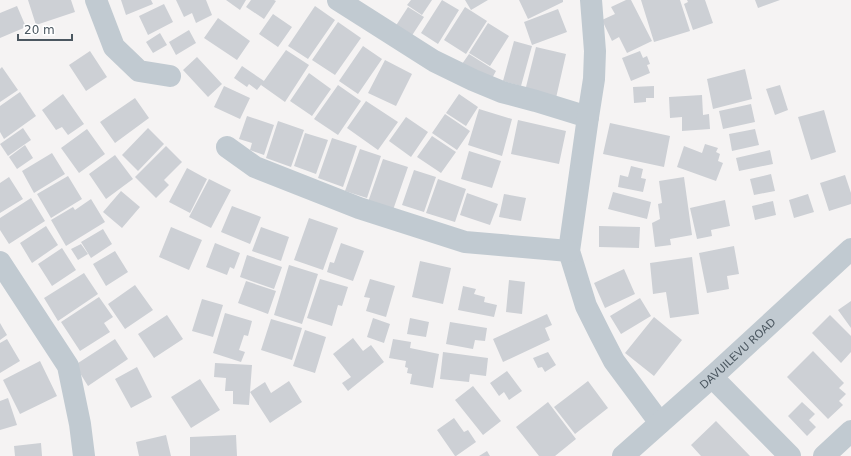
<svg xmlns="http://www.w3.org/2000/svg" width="851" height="456" viewBox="0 0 851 456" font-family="'DejaVu Sans',sans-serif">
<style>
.building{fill:#cdd0d5}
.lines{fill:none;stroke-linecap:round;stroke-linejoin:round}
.minor{stroke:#c1cad1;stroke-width:22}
.labels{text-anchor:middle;stroke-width:4;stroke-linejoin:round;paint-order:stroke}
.street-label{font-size:11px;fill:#4b5760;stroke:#fff}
</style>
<rect width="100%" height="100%" fill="#f5f3f3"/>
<path class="building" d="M28,0H71L75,12L36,25Z
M121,0H151L153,4L126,15Z
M176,0H206L212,15L196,23L192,13L184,17Z
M226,0H246L240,10Z
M251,0H274L276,1L264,19L246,7Z
M411,0H432L422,15L407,5Z
M442,0L459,10L438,44L421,33Z
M465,0H488L471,10Z
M519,0H563V2L528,19Z
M626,0H631L652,41L627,53L619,37L612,41L602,20L615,14L611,7Z
M641,0H680L690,31L654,42Z
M687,0H705L713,23L693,30L684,4L688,2Z
M755,0H780L758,8Z
M164,4L173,22L148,35L139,16Z
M17,6L26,27L0,38V13Z
M315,6L335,20L308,59L288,46Z
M408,7L424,17L411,37L395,27Z
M465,7L487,21L466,54L444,40Z
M558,9L567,32L532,45L524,22Z
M273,14L292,27L278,47L259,34Z
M218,18L250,41L237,60L204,38Z
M338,22L361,38L335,75L312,60Z
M488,23L509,36L490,66L469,53Z
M189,30L196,43L176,55L169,42Z
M160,33L167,45L153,53L146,42Z
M514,41L532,46L521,86L503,81Z
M363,46L382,59L358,94L339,81Z
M536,47L566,54L556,98L525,91Z
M286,50L309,65L285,102L261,85Z
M90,51L107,77L86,91L69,65Z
M640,51L643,58L647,56L650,64L647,65L650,73L631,81L622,58Z
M469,54L496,71L490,82L462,64Z
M197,57L222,84L208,97L183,70Z
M385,60L412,74L396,106L368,93Z
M242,66L264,81L257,90L249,84L247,87L234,78Z
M2,67L18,90L0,102V69Z
M745,69L752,99L713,109L707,79Z
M309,73L331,89L312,116L290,101Z
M338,85L361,101L338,135L314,119Z
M780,85L788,110L775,115L766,89Z
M224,86L250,98L240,119L214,107Z
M654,86V98H646V102L634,103L633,87Z
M20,92L36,116L4,139L0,132V106Z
M63,94L84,124L68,135L62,127L56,130L42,110Z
M459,94L478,107L466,126L446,113Z
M702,95L703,115L709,114L710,129L682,131V117L670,118L669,97Z
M135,98L149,118L115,143L100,122Z
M366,101L398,122L378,150L347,128Z
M751,104L755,122L723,129L719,111Z
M479,109L512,119L502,156L468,145Z
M824,110L836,152L811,160L798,117Z
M445,114L470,131L457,150L432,133Z
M247,116L274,125L264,155L250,150L252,143L239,139Z
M406,117L428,132L411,157L389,141Z
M518,120L566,131L559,164L511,154Z
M278,121L304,130L291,167L266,158Z
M610,123L670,136L664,167L603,154Z
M23,128L31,140L8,156L0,144Z
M148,128L164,144L138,171L122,155Z
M87,129L105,154L79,173L61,148Z
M755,129L759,145L732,151L729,134Z
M305,133L328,140L316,174L294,166Z
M432,136L456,152L441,173L417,157Z
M332,138L357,146L343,187L318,178Z
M705,144L718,148L716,152L720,154L718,161L723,163L716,181L677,167L684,146L702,153Z
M25,145L33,158L17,169L9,157Z
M166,146L182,162L164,180L169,185L156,198L135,177Z
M360,149L381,156L367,198L345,191Z
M770,150L773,164L739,171L736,158Z
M469,151L501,161L492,188L461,179Z
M52,153L65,174L34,193L22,171Z
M115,155L133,179L106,199L89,174Z
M383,159L408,167L393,210L368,202Z
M631,166L643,169L641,178L646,179L643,192L618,187L620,175L628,177Z
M187,168L207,179L190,213L169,202Z
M414,170L436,177L424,212L402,205Z
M771,174L775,191L754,195L750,179Z
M845,175L851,193V204L829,211L820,183Z
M68,176L82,199L51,218L37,194Z
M9,177L23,199L0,213V183Z
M684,177L692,235L670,239L671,245L655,247L652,223L660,219L658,204L662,203L659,181Z
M209,179L231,190L211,228L189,217Z
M438,179L466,189L455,222L426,213Z
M121,191L140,207L122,228L103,212Z
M613,192L651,202L647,219L608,209Z
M467,193L498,204L490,225L460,215Z
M504,194L526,198L521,221L499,217Z
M808,194L814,212L794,218L789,200Z
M31,198L45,221L9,244L0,230V218Z
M91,199L105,222L66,246L51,220L73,207L75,210Z
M725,200L730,226L711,230L712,236L697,239L690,208Z
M773,201L776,215L755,220L752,206Z
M232,206L261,217L250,244L221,232Z
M309,218L338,228L323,270L294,260Z
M46,226L58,245L32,263L20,243Z
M599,226L640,227L639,248L599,247Z
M171,227L202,240L189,270L159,257Z
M261,227L289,237L281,261L252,251Z
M103,229L112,244L91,258L81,242Z
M215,243L240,253L234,269L230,267L227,275L206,267Z
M341,243L364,251L353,281L327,272L330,262L334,263Z
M81,244L88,254L78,260L71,249Z
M734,246L739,274L727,276L729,289L707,293L699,253Z
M62,248L76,270L52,286L38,264Z
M115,251L128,272L106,286L93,264Z
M247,255L282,267L274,289L240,277Z
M692,257L699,314L670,318L666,292L653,294L650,263Z
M420,261L451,268L443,304L412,297Z
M289,265L318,274L302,324L274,315Z
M624,269L635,294L605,308L594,283Z
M84,273L98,294L58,321L44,298Z
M320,279L348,287L342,306L338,305L332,326L307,318Z
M370,279L395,286L386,317L366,311L370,298L364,297Z
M509,280L525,282L522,314L506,312Z
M246,281L276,291L268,314L238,303Z
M135,285L153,310L125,329L108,304Z
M463,286L476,289L474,294L485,297L484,302L497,305L494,317L458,310Z
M99,297L113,317L104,323L110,332L80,351L61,322Z
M640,298L651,316L621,334L610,316Z
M202,299L223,305L213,337L192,331Z
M851,301V328L838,310Z
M225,313L252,321L248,336L244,335L239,350L245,352L241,362L213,353Z
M547,314L552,325L545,328L550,340L503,362L493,339Z
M167,315L183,339L154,358L138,334Z
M830,315L851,336V352L841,363L812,333Z
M654,317L682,340L654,376L625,353Z
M373,318L390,324L384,343L367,337Z
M410,318L429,322L426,337L407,334Z
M271,319L302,328L292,360L261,350Z
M450,322L487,328L485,341L475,340L473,349L446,344Z
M0,323L7,335L0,340Z
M305,330L326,337L315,373L293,366Z
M353,338L363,351L371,345L384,362L348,391L342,383L351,377L333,354Z
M7,339L20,361L0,373V343Z
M115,339L128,359L88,386L75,365Z
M393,339L411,342L410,348L439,354L433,388L410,384L412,374L407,373L408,368L405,367L406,361L389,358Z
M813,351L844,383L839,388L846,394L839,401L843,405L828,419L787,377Z
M443,352L488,358L486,376L470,374L469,382L440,379Z
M548,352L556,365L545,372L542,367L538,368L533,358Z
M40,361L57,396L20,414L3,380Z
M215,363L252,365L249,405L233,404V391H225L226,378L214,377Z
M137,367L152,397L131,408L115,379Z
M507,371L522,391L509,400L504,392L499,396L490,383Z
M200,379L220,410L191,428L171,397Z
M289,381L302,402L270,423L250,392L265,382L271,393Z
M588,381L608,408L575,434L554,407Z
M473,386L501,421L483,435L455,400Z
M8,398L17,425L0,430V401Z
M548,402L576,439L555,456H539L516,427Z
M802,402L815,414L809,420L816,427L807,436L788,416Z
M454,418L464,432L468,430L476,442L456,456H455L437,430Z
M716,421L750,456H701L691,445Z
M166,435L171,456H139L136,442Z
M236,435L237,456H190V437Z
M41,443L42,456H15L14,446Z
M487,451L490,456H479Z"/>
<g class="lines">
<g class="minor">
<path d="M96,0L114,47L139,71L170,76"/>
<path d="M338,0L434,61L473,80L502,92L536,101L588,117"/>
<path d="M591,0L595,51L594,79L588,117L569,251L586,306L600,334L614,361L660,423"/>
<path d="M227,147L255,167L359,208L465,242L569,251"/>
<path d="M0,262L68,366L80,424L84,456"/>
<path d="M712,377L790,456"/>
<path id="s1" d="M623,456L712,377L851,249"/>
<path d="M824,456L851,431"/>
</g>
</g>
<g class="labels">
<g class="street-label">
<text dy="4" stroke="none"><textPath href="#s1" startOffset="154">DAVUILEVU ROAD</textPath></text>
</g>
</g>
<path d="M18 34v6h54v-6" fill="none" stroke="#4b5760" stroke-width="2"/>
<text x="24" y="34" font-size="12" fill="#4b5760" stroke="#ffffff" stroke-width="3" paint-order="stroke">20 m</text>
</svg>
